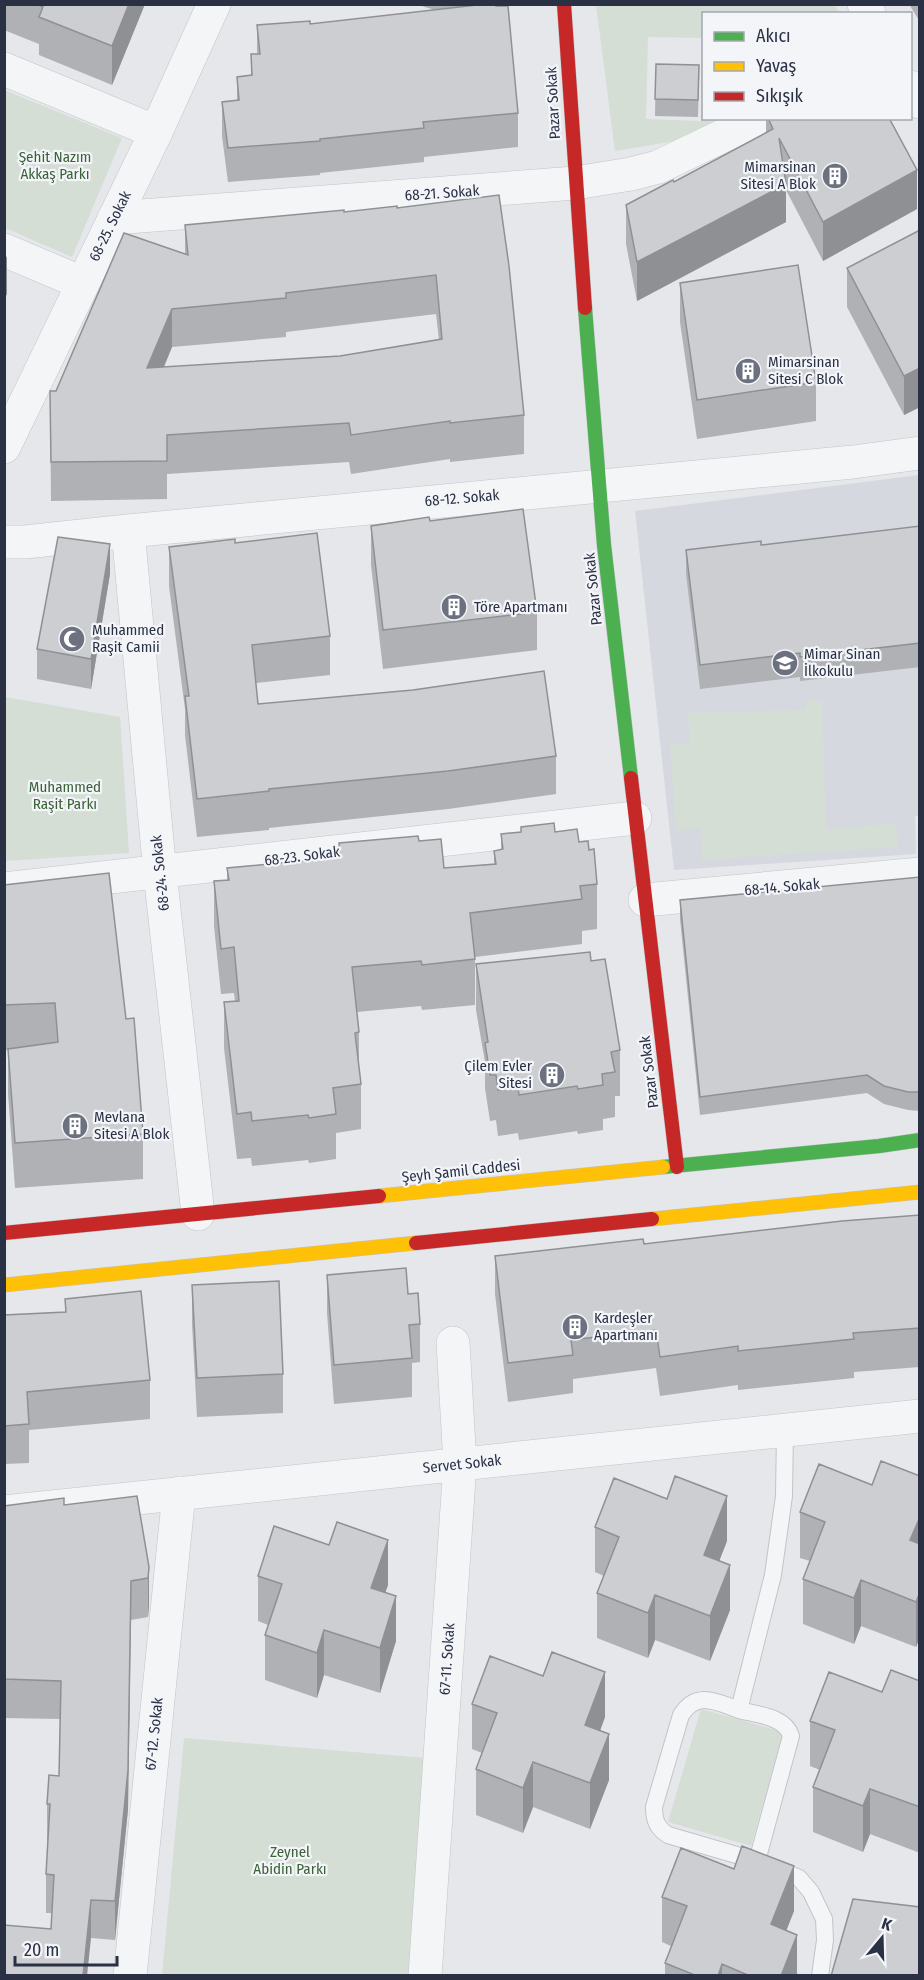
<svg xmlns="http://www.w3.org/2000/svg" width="924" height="1980" viewBox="0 0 924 1980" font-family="'Fira Sans Condensed',sans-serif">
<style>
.built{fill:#d5d8df}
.green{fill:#d4ded5;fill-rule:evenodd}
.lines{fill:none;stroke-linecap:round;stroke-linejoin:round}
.lane-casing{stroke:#c2c4c8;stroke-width:18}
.street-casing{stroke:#c2c4c8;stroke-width:34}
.fast-casing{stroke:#c2c4c8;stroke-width:15}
.slow-casing{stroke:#c2c4c8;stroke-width:15}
.jam-casing{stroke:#c2c4c8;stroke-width:15}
.lane{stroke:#f4f5f7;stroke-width:16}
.street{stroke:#f4f5f7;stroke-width:33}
.fast{stroke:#4caf50;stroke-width:14}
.slow{stroke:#ffc107;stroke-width:14}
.jam{stroke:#c62828;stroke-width:14}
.wall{fill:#afb1b5;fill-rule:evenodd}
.shaded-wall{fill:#8f9093}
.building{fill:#ccced2;stroke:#8f9093;stroke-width:1.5;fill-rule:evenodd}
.labels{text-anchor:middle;stroke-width:4.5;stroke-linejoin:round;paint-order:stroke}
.street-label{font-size:15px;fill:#2a3145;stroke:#f3f5f9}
.park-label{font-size:15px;fill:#396237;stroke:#f3f5f9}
.poi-label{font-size:15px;fill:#2a3145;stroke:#f3f5f9;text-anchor:start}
</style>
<rect width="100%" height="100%" fill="#e5e7ea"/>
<path class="built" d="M919,475L920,815L915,816L916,854L674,870L635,511Z"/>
<path class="green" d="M834,4L839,13L704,14V118L729,119L675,141L615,151L596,5ZM648,37L702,38L701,121L646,119Z
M4,90L122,138L72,257L5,228Z
M5,697L120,717L129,853L5,861Z
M807,700L822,701L826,829L896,824L898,847L702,860L700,827L676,831L670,744H690L688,713L806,710Z
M701,1709L783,1732L751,1846L668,1822Z
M184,1738L426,1758L410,1975L162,1976Z"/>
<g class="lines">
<defs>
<path id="lane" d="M739,1710C717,1702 697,1690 681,1715L654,1807C654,1820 657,1828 668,1835L757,1861L799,1878L811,1892L824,1919L825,1940L820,1976
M757,1861L791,1736C785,1716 757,1715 739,1710L773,1575L784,1496L785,1431"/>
<path id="street" d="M864,4L869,14
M4,69L156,132
M910,87L920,102
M114,218L575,183L631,174L658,167L758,119
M4,250L82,283
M4,447L156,132L214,4
M128,531L160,873L198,1214
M4,542H25L128,531L853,462L920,453
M4,889L635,818
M645,900L920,874
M4,1512L920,1416
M130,1976L179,1493
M425,1976L460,1464L453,1343"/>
<path id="fast" d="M585,308L604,545L631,778
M663,1167L879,1146L920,1140"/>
<path id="slow" d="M379,1196L663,1167
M652,1219L920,1192
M4,1285L416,1243"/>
<path id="jam" d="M564,4L585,308
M631,778L677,1167
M4,1233L379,1196
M416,1243L652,1219"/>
</defs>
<use href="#lane" class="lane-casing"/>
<use href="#street" class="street-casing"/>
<use href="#fast" class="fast-casing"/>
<use href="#slow" class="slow-casing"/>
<use href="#jam" class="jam-casing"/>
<use href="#lane" class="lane"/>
<use href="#street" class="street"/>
<use href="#fast" class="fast"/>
<use href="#slow" class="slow"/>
<use href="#jam" class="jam"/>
</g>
<path class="wall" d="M4,4H145L112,85L39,55V44L4,30Z
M415,4H469V6L518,113V147L424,157V162L320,173V175L228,182L222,136V102L237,100V77L251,75V54H257V25L310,24L435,10Z
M909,4H920V22Z
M656,64L699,81L698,117L655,116Z
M766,118H889L917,209L823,261L786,190V222L637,301L626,244V205L674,182L766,133Z
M397,208L524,415V454L450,462V459L351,474L349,462L167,474V499L51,501L50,391H56L185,254V225ZM436,314L439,340L340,356L164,367L172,347L286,337V332Z
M920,230V407L904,415L847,307V268Z
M680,283L816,382V421L697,439L680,322Z
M430,521L537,612V650L383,669L371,565V526Z
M920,526V667L800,681V677L700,689L686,574V550L761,545Z
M235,543L330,636V675L256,683L258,704L556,756V794L448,809L269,828V830L197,837L185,735V709L169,586V547Z
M110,574L91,689L37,679V649Z
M521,827L555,832L579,842L589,850L597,884V929L582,931V944L475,957V1005L422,1010L421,1006L357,1012L359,1032V1067L361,1084V1129L336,1133V1159L309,1163L308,1160L252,1166L251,1158L237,1159L224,1048V1002L235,1001L234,993L221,994L214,926V881L227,880V868L320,859L339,855V843L419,841L444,868L494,864V851L501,850V834L521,832Z
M920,877V1111L908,1110L884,1104L867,1093L700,1115L680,919V900Z
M4,885L126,1019L143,1134V1179L15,1188L8,1094V1050L4,1051Z
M591,961L620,1050V1096H615V1117L603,1119V1130L578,1134L577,1131L519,1140L518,1133L498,1136L496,1120L490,1121L485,1088V1062L476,1010V964Z
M920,1215V1367L854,1372V1378L738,1390V1385L660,1396L656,1368L573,1379V1393L508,1402L495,1294V1256L644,1244Z
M327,1275L408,1294L420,1324V1362L412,1363V1397L334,1404L327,1313Z
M192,1285L283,1374V1413L197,1417L192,1324Z
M65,1299L150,1380V1419L29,1430V1463L4,1464V1315L65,1312Z
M920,1476V1637L916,1647L861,1626L854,1644L803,1624V1579L810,1561L800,1558V1512L872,1485Z
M64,1505L149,1567V1605L148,1617L131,1620L128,1809L115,1940L91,1938L51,1929L52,1913H46V1874L48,1842H47V1804L59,1776L60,1719L4,1718V1506Z
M595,1527L727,1541L719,1561L730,1610L710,1661L655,1640L648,1658L597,1638V1593L604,1576L595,1572Z
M258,1576L388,1585L385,1593L396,1641L380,1693L324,1675L317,1698L265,1680V1635L268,1625L258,1621Z
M920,1681V1853L870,1834L863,1852L813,1832V1787L820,1770L810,1766V1721L882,1692Z
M472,1704L605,1717L600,1731L609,1780L590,1829L533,1807L523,1833L476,1815V1769L482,1753L472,1749Z
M662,1897L794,1911L786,1930L797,1976H665V1963L671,1946L662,1942Z"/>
<path class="shaded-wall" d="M129,4H145L112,85V46Z
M917,170V209L823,261V222Z
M786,184V222L637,301V262Z
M7,256V294L4,300V261Z
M172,309V347L147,407V368Z
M920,368V407L904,415V376Z
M110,544V574L91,689V659Z
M727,1496V1541L704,1600V1555Z
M920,1517V1562L910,1540Z
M388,1540V1585L371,1633V1588Z
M730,1565V1610L710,1661V1616Z
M149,1567V1605L148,1617V1578Z
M861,1580V1626L854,1644V1598Z
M131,1581L128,1809L115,1940V1901Z
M920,1592V1637L916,1647V1602Z
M655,1595V1640L648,1658V1613Z
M396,1596V1641L380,1693V1648Z
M324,1630V1675L317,1698V1653Z
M605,1672V1717L585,1771V1725Z
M609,1734V1780L590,1829V1783Z
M533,1762V1807L523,1833V1788Z
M870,1789V1834L863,1852V1806Z
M794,1866V1911L771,1970V1924Z
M91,1900V1938L87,1976H83Z
M797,1935V1976H781Z
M722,1964V1976H718Z"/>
<path class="building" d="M36,4H129L112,46L39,17L43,7Z
M486,4H496V6H508L518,113L423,122L424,128L320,139V141L228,148L222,102L239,100L237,77L252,75L251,54H260L257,25L310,21V24Z
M656,64L699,65L698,100L655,99Z
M768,118H889L917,170L823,222L779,138L786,184L637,262L626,205L673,180L674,182L773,129Z
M499,195L509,266L524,415L450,423V421L351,435L349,423L167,435V461L51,462L50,391H56L124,233L188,255L185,225L344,210V212L397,206V208ZM436,275L442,339L340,356L147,368L172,309L286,298V293Z
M920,230V368L904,376L847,268Z
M798,265L816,382L697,400L680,283Z
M523,509L537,612L383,630L371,526L429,517L430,521Z
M920,526V643L800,657V653L700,665L686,550L761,541V545Z
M317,533L330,636L252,645L258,704L413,690L544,671L556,756L448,771L269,789V791L197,799L185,696H189L169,547L235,539V543Z
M58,537L110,544L91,659L37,649Z
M554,823L555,832L577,829L579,842L588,841L589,850L594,849L597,884L580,886L582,899L470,913L475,959L422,965L421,961L352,967L359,1032L355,1033L361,1084L333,1088L336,1114L309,1118L308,1115L252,1121L251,1112L237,1114L224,1002L239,1001L234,947L221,949L214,881L229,880L227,868L320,859V857L340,855L339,843L418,836L419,841L441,839L444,868L496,864L494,851L503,849L501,834L521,832V827Z
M109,873L126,1019L134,1018L143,1134L15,1143L8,1049L58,1042L55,1003L4,1005V885Z
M920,877V1092H908L884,1086L867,1075L700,1097L680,900Z
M590,952L591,961L605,959L620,1050L611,1052L615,1072L602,1074L603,1085L578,1089L577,1086L519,1095L518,1088L498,1090L496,1075H490L485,1043L488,1042L476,964Z
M920,1215V1328L853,1333L854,1339L738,1351V1346L660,1357L656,1330L571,1340L573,1355L508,1363L495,1256L643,1239L644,1244L842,1221Z
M406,1268L408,1294L418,1293L420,1324L409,1325L412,1358L334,1365L327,1275Z
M279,1281L283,1374L197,1378L192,1285Z
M141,1291L150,1380L27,1392L29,1424L4,1426V1315L66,1312L65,1299Z
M881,1461L920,1476V1517L910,1540L920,1544V1592L916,1602L861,1580L854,1598L803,1579L825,1522L800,1512L819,1464L872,1485Z
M675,1476L727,1496L704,1555L730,1565L710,1616L655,1595L648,1613L597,1593L619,1537L595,1527L614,1478L667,1499Z
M137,1496L149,1567L148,1578L131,1581L128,1770L115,1901L91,1900L83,1976H4V1925L51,1929L54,1875L46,1874L50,1804H47L49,1775L59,1776L61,1681L4,1679V1506L64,1498V1505Z
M337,1522L388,1540L371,1588L396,1596L380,1648L324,1630L317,1653L265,1635L282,1584L258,1576L274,1526L329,1545Z
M552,1652L605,1672L585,1725L609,1734L590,1783L533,1762L523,1788L476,1769L497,1713L472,1704L490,1656L543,1676Z
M891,1670L920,1681V1807L870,1789L863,1806L813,1787L835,1730L810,1721L829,1672L882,1692Z
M742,1846L794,1866L771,1924L797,1935L781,1976H750L722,1964L718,1976H697L665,1963L687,1906L662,1897L681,1848L734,1869Z
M853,1899L920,1907V1976H831Z"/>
<defs>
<symbol id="building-disc" viewBox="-11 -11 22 22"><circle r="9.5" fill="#6b717f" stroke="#f3f5f9"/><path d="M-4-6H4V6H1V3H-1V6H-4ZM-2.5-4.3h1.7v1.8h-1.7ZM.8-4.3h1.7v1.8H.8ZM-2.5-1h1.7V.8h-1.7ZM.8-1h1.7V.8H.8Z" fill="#fff"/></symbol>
<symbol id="mosque-disc" viewBox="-11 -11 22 22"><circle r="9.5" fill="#6b717f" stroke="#f3f5f9"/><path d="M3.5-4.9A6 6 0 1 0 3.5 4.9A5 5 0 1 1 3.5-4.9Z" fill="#fff"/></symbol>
<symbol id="school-disc" viewBox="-11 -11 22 22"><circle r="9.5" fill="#6b717f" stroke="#f3f5f9"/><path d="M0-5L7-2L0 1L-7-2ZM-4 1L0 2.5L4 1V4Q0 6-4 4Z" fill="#fff"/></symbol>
</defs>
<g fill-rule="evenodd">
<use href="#building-disc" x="820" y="161" width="30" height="30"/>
<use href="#building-disc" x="733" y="356" width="30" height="30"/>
<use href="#building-disc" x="439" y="592" width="30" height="30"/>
<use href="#mosque-disc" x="57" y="624" width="30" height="30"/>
<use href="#school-disc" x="770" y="648" width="30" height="30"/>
<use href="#building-disc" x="537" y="1060" width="30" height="30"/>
<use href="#building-disc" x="60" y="1111" width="30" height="30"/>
<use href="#building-disc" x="560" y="1312" width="30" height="30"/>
</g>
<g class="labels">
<g class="street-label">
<text transform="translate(553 103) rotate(-93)" y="5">Pazar Sokak</text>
<text transform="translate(442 193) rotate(-4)" y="5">68-21. Sokak</text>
<text transform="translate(110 226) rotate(-64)" y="5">68-25. Sokak</text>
<text transform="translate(462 498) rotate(-5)" y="5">68-12. Sokak</text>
<text transform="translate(593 589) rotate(-96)" y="5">Pazar Sokak</text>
<text transform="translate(302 856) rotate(-7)" y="5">68-23. Sokak</text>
<text transform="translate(160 873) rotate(-96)" y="5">68-24. Sokak</text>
<text transform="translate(782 887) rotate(-5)" y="5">68-14. Sokak</text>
<text transform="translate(649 1072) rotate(-97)" y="5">Pazar Sokak</text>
<text transform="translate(461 1171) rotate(-6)" y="5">Şeyh Şamil Caddesi</text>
<text transform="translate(462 1464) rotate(-6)" y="5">Servet Sokak</text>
<text transform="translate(447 1659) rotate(-86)" y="5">67-11. Sokak</text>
<text transform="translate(154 1734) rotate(-84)" y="5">67-12. Sokak</text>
</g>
<g class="park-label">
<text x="55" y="162">Şehit Nazım<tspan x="55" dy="17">Akkaş Parkı</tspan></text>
<text x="65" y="792">Muhammed<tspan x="65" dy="17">Raşit Parkı</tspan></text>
<text x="290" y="1857">Zeynel<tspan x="290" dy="17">Abidin Parkı</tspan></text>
</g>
<g class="poi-label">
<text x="816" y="172" text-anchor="end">Mimarsinan<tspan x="816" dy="17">Sitesi A Blok</tspan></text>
<text x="768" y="367">Mimarsinan<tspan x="768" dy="17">Sitesi C Blok</tspan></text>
<text x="474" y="612">Töre Apartmanı</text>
<text x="92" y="635">Muhammed<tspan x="92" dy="17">Raşit Camii</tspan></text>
<text x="804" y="659">Mimar Sinan<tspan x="804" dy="17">İlkokulu</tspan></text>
<text x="532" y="1071" text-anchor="end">Çilem Evler<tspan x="532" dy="17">Sitesi</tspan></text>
<text x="94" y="1122">Mevlana<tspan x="94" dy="17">Sitesi A Blok</tspan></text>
<text x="594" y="1323">Kardeşler<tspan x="594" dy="17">Apartmanı</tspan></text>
</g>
</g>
<rect width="924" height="1980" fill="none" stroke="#2a3145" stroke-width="12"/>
<rect x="702" y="12" width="210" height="108" fill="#f3f5f9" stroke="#a3a7b1" stroke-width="1.5"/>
<rect x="714" y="32" width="30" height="9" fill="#4caf50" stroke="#a3a7b1" stroke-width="1.5"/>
<text x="756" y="42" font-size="18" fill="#2a3145">Akıcı</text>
<rect x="714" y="62" width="30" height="9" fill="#ffc107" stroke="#a3a7b1" stroke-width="1.5"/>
<text x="756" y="72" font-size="18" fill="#2a3145">Yavaş</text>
<rect x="714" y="92" width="30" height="9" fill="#c62828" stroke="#a3a7b1" stroke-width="1.5"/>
<text x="756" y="102" font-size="18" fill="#2a3145">Sıkışık</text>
<g transform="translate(882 1938) rotate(19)" stroke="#f3f5f9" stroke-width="4.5" paint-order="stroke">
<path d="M0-4.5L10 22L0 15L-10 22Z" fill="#2a3145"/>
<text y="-9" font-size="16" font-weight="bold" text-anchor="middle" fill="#2a3145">K</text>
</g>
<path d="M15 1956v9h102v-9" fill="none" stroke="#2a3145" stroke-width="3"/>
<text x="24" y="1956" font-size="18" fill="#2a3145" stroke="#f3f5f9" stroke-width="4.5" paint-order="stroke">20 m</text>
</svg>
